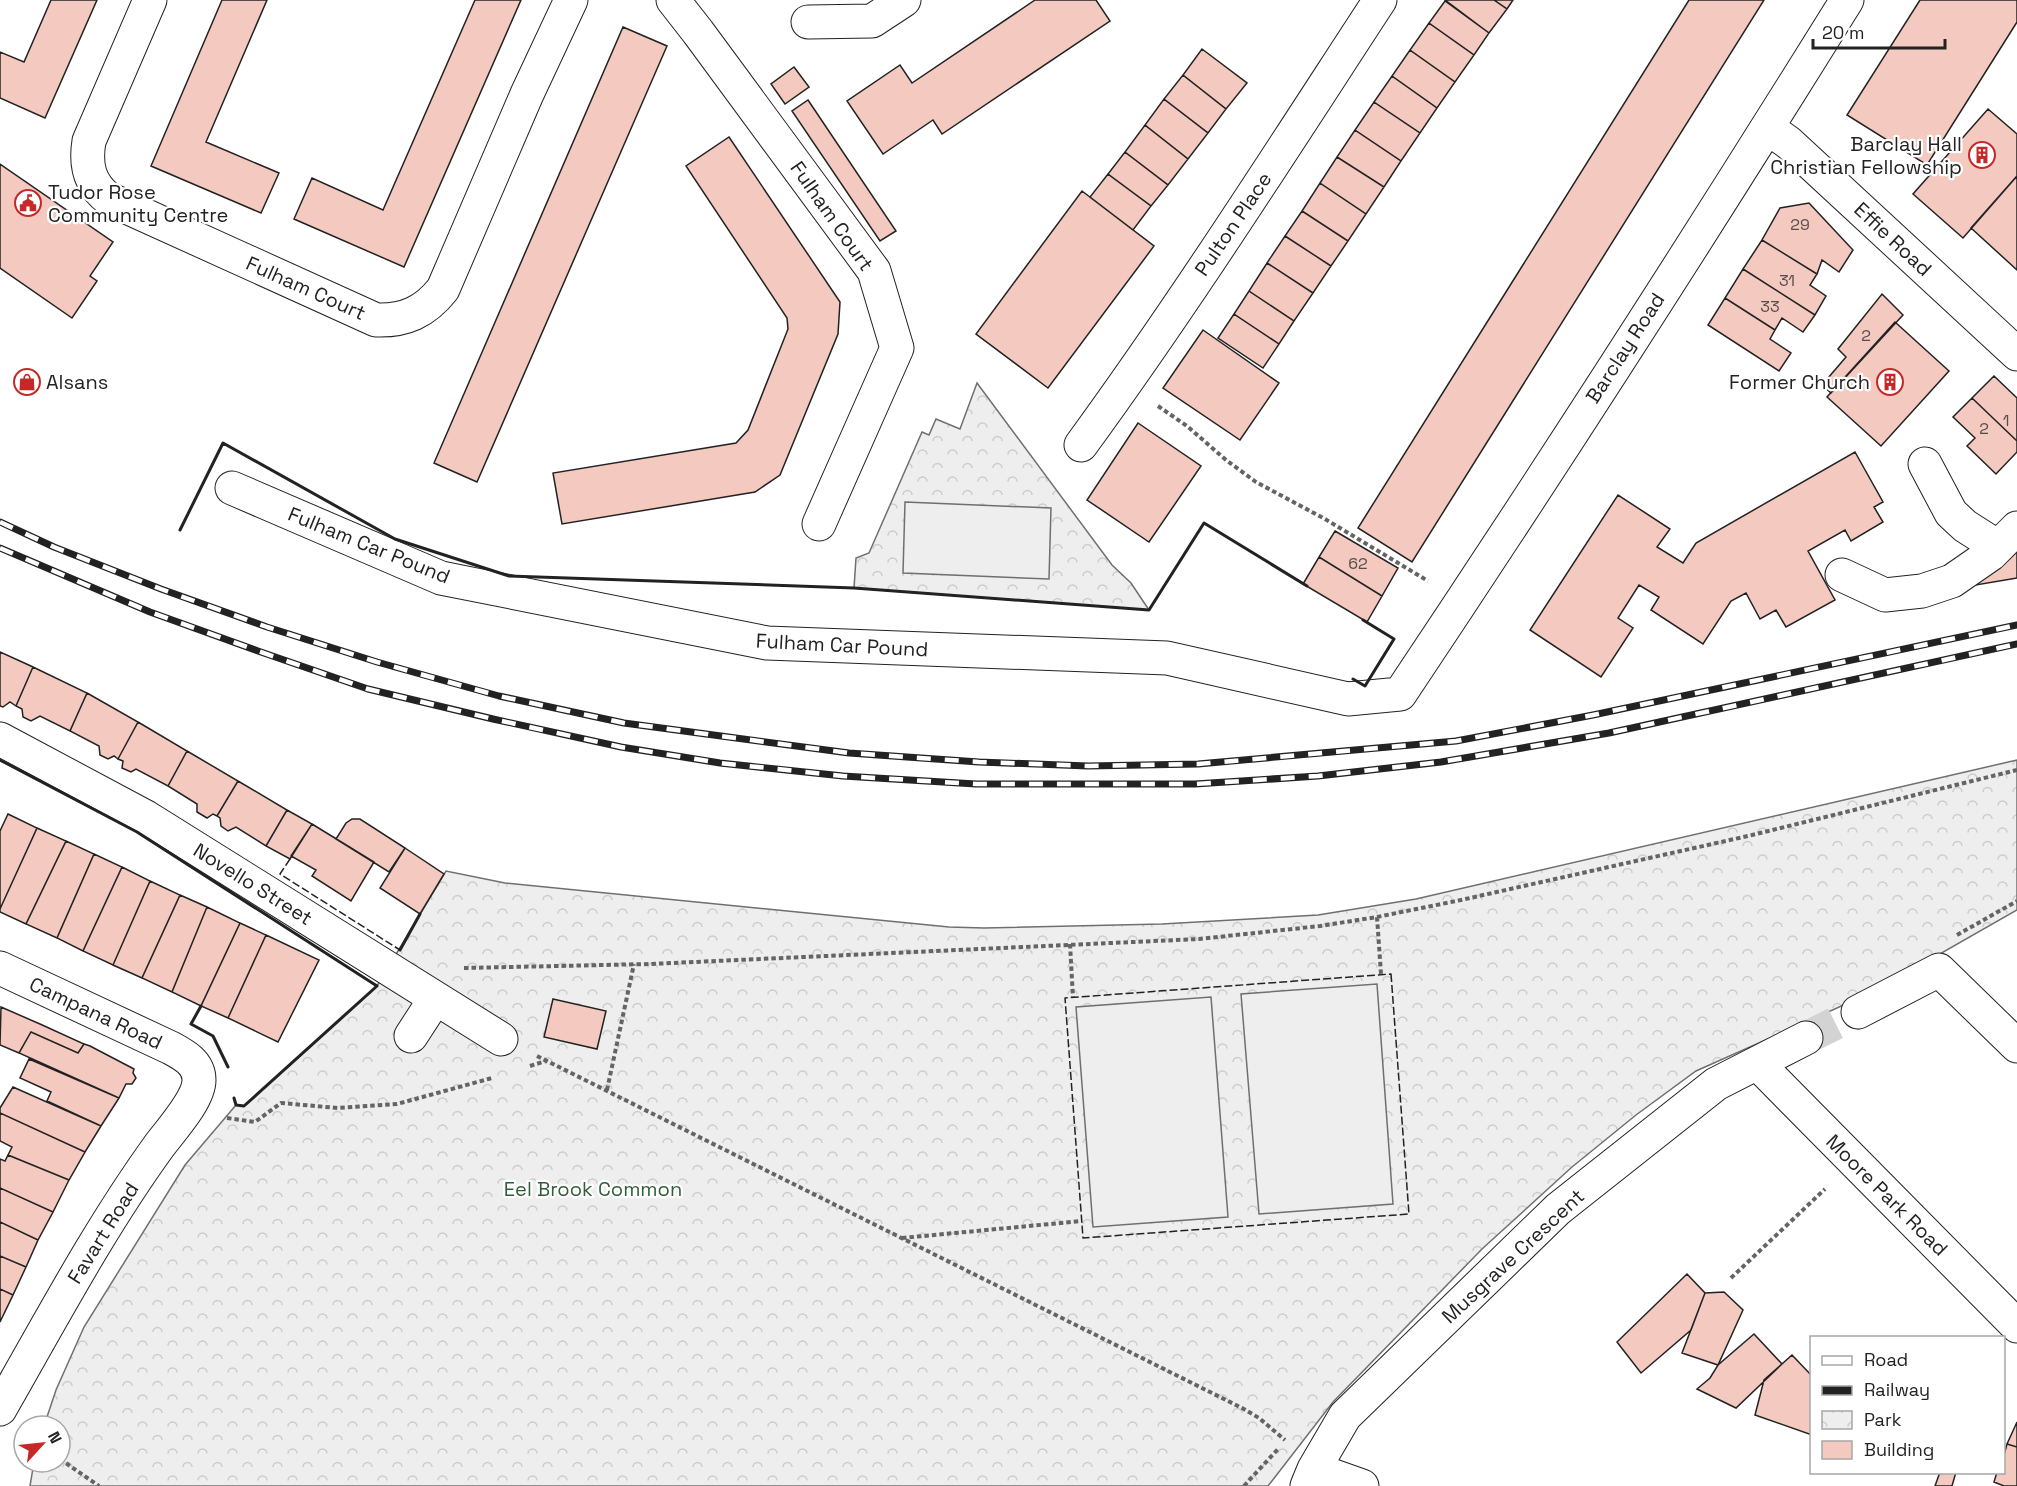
<svg xmlns="http://www.w3.org/2000/svg" width="2017" height="1486" viewBox="0 0 2017 1486" font-family="'Space Grotesk',sans-serif">
<style>
.park{fill:url(#park-crowns);stroke:#6f6f6f;stroke-width:1.5}
.pitch{fill:#eee;stroke:#6f6f6f;stroke-width:1.5}
.building{fill:#f3c9c0;stroke:#222;stroke-width:1.5}
.lines{fill:none;stroke-linecap:round;stroke-linejoin:round}
.minor-tunnel{stroke:#d3d3d3;stroke-width:33;stroke-dasharray:33 16;stroke-linecap:butt}
.minor-casing{stroke:#222;stroke-width:35}
.path{stroke:#646464;stroke-width:4;stroke-dasharray:4.5 3;stroke-linecap:butt}
.minor{stroke:#fff;stroke-width:33}
.rail-casing{stroke:#222;stroke-width:7}
.rail{stroke:#fff;stroke-width:4.5;stroke-dasharray:14;stroke-linecap:butt}
.fence{stroke:#222;stroke-width:1.5;stroke-dasharray:8 3;stroke-linecap:butt}
.wall{stroke:#222;stroke-width:3}
.labels{text-anchor:middle;stroke-width:4.5;stroke-linejoin:round;paint-order:stroke}
.number-label{font-size:16px;fill:#564c4a}
.poi-label{font-size:20px;fill:#222;stroke:#fff;text-anchor:end}
.street-label{font-size:20px;fill:#222;stroke:#fff}
.park-label{font-size:20px;fill:#2f5e38;stroke:#fff}
</style>
<defs>
<pattern id="park-crowns" width="20" height="18" patternUnits="userSpaceOnUse" patternTransform="scale(1.5)"><rect width="20" height="18" fill="#eee"/><path d="M2 6a3 3 0 1 1 6 0M12 15a3 3 0 1 1 6 0" fill="none" stroke="#ccc"/></pattern>
</defs>
<rect width="100%" height="100%" fill="#fff"/>
<path class="park" d="M977,383L1112,565L1131,583L1149,610L854,588L856,558L869,553L922,432L929,435L936,419L960,429Z
M2017,760V910L1875,991L1696,1071L1636,1115L1572,1167L1482,1249L1333,1402L1268,1486H30L34,1462H60V1426H44L56,1390L84,1327L185,1165L236,1105L244,1106L248,1103L377,986L446,871L505,883L949,927L984,928L1162,924L1318,915L1416,899Z"/>
<path class="pitch" d="M905,502L1051,508L1049,579L903,573Z
M1377,984L1393,1204L1259,1214L1241,994Z
M1211,997L1228,1217L1093,1227L1076,1007Z"/>
<path class="building" d="M51,0H97L45,118L0,98V52L24,62Z
M222,0H267L206,142L279,173L261,213L151,166Z
M475,0H521L404,267L294,219L312,178L383,210Z
M1035,0H1096L1110,21L942,134L933,120L883,154L847,101L900,65L912,83Z
M1445,0H1494L1507,9L1489,33Z
M1494,0H1513L1507,9Z
M1689,0H1764L1412,562L1358,528Z
M1920,0H2017V22L1927,165L1847,115Z
M1445,1L1489,33L1474,55L1429,23Z
M1429,23L1474,55L1455,82L1410,50Z
M623,27L667,46L477,482L434,463Z
M1202,49L1247,83L1226,109L1183,75Z
M1410,50L1455,82L1437,108L1392,76Z
M794,67L809,87L785,104L771,84Z
M1183,75L1226,109L1208,133L1164,99Z
M1392,76L1437,108L1420,133L1374,102Z
M1164,99L1208,133L1188,159L1145,125Z
M808,100L896,231L880,241L792,111Z
M1374,102L1420,133L1401,161L1355,130Z
M1988,109L2017,134V176L1963,238L1913,194Z
M1145,125L1188,159L1168,185L1125,152Z
M1355,130L1401,161L1384,187L1337,157Z
M729,137L840,302L838,334L780,475L755,492L562,524L553,473L736,443L748,430L788,329L787,318L686,166Z
M1125,152L1168,185L1151,206L1108,174Z
M1337,157L1384,187L1366,214L1320,183Z
M0,164L113,242L90,276L97,281L72,318L0,268Z
M1108,174L1151,206L1133,230L1090,197Z
M2017,176V270L1971,228Z
M1320,183L1366,214L1348,241L1302,211Z
M1082,191L1154,246L1048,388L976,334Z
M1809,203L1853,250L1839,272L1822,260L1817,274L1762,240L1780,208Z
M1302,211L1348,241L1331,266L1285,236Z
M1285,236L1331,266L1313,293L1267,263Z
M1762,240L1817,274L1810,285L1826,296L1815,315L1743,269Z
M1267,263L1313,293L1294,321L1249,291Z
M1743,269L1815,315L1803,332L1782,318L1775,330L1725,298Z
M1249,291L1294,321L1279,344L1234,314Z
M1882,294L1903,315L1831,393L1822,385L1846,357L1838,349Z
M1725,298L1775,330L1770,339L1791,353L1779,371L1708,325Z
M1234,314L1279,344L1263,368L1218,338Z
M1895,322L1949,371L1881,446L1827,397Z
M1203,330L1279,383L1240,440L1163,388Z
M1994,376L2017,398V441L1972,398Z
M1972,398L2017,441V452L1996,474L1967,446L1975,438L1953,417Z
M1138,423L1201,466L1149,542L1087,500Z
M1855,452L1883,502L1874,507L1883,522L1851,541L1845,530L1808,551L1835,600L1786,627L1776,610L1760,619L1746,593L1731,601L1703,644L1651,610L1659,597L1639,585L1618,618L1633,628L1601,677L1530,630L1618,495L1670,529L1657,547L1683,563L1696,543Z
M1335,531L1398,568L1382,596L1319,557Z
M2017,536V578L1970,586Z
M1319,557L1382,596L1367,622L1303,584Z
M0,652L33,667L16,706L10,702L3,707L0,706Z
M33,667L87,693L70,731L40,716L31,721L23,717L22,709L16,706Z
M87,693L138,722L118,759L114,756L108,759L100,755L99,746L70,731Z
M138,722L187,751L168,786L136,769L131,772L122,768L123,761L118,759Z
M187,751L238,781L217,816L213,814L207,818L197,812V804L168,786Z
M238,781L287,810L266,846L236,827L228,831L221,826L220,818L217,816Z
M287,810L312,824L290,859L266,846Z
M8,814L37,828L0,909V831Z
M352,819H360L405,848L389,872L336,839L346,823Z
M312,824L374,862L351,901L312,876L316,870L291,856Z
M37,828L66,841L26,924L0,912V909Z
M66,841L94,854L57,938L26,924Z
M405,848L444,874L420,914L380,888Z
M94,854L122,867L83,951L57,938Z
M122,867L150,881L113,965L83,951Z
M150,881L180,895L142,978L113,965Z
M180,895L207,907L172,992L142,978Z
M207,907L240,923L201,1006L172,992Z
M240,923L266,935L228,1018L201,1006Z
M266,935L319,960L278,1042L228,1018Z
M553,999L606,1011L597,1049L544,1037Z
M1,1007L40,1024L84,1044L78,1053L31,1032L19,1053L0,1045Z
M31,1032L78,1053L84,1044L90,1046L134,1069L133,1073L136,1078L132,1084H126L119,1098L19,1053Z
M29,1059L119,1098L101,1126L47,1101L51,1092L20,1078Z
M13,1087L101,1126L85,1152L0,1113V1108Z
M0,1113L85,1152L69,1180L8,1155L12,1147L0,1141Z
M8,1155L69,1180L53,1212L0,1188V1159L5,1161Z
M0,1188L53,1212L38,1240L0,1222Z
M0,1222L38,1240L26,1267L0,1256Z
M0,1256L26,1267L13,1295L0,1289Z
M1687,1274L1705,1293L1691,1330L1641,1373L1617,1342Z
M0,1289L13,1295L0,1322Z
M1724,1292L1743,1310L1718,1365L1682,1353L1705,1293Z
M1754,1334L1782,1364L1736,1408L1697,1389L1710,1378L1718,1365Z
M1792,1355L1812,1376V1435L1755,1415L1764,1380Z
M2017,1422V1447L2007,1444Z
M2007,1444L2017,1447V1486H2004L1994,1482L1997,1472H2004V1455Z
M1940,1472H1956L1952,1486H1935Z"/>
<g class="lines">
<path class="minor-tunnel" d="M1806,1038L1858,1012"/>
<defs>
<path id="minor" d="M150,0L89,141C85,165 89,184 109,199L376,320C405,321 425,312 443,289L527,94L571,0
M673,0L698,32L874,271L897,348L819,524
M808,22L872,21L904,0
M1768,128L1789,143L2017,354
M1081,445C1186,301 1282,150 1380,0
M1925,464L1951,513L1965,526L1998,547
M232,488L441,578L767,643L1167,658L1348,699L1400,694C1553,465 1702,233 1847,0
M1842,575L1885,595L1922,591L1952,581L1991,554L2017,528
M0,739L146,817L501,1039
M0,968L171,1048C184,1055 199,1063 199,1080C199,1100 170,1131 159,1146C99,1229 51,1320 0,1409
M1858,1012L1939,970L2017,1046
M411,1036L435,999
M1757,1063L2017,1326
M1314,1469L1362,1486
M1307,1486L1314,1469L1345,1416L1558,1209L1716,1084L1806,1038"/>
</defs>
<use href="#minor" class="minor-casing"/>
<path class="path" d="M1158,406L1187,426L1226,460L1256,482L1325,519L1428,581
M1377,917L1381,974
M1957,935L2017,901
M1070,944L1073,998
M464,968L650,964L1199,939L1320,926L1377,917L1461,900L1748,836L2017,770
M537,1056L1242,1408L1259,1418L1285,1440
M530,1066L546,1061
M607,1090L634,964
M227,1118L255,1122L281,1103L338,1108L397,1104L492,1078
M902,1238L1082,1221
M1731,1278L1825,1189
M60,1459L99,1486
M1244,1486L1278,1449"/>
<use href="#minor" class="minor"/>
<defs>
<path id="rail" d="M0,522L54,547L161,589L267,627L377,662L499,696L624,723L721,736L849,753L979,762L1088,766L1198,764L1456,741L1593,715L2017,625
M0,548L150,612L258,651L368,689L493,719L621,747L720,763L843,776L976,784H1195L1318,776L1441,762L1609,733L2017,644"/>
</defs>
<use href="#rail" class="rail-casing"/>
<use href="#rail" class="rail"/>
<path class="fence" d="M290,859L280,874L400,950
M1391,974L1409,1214L1083,1238L1065,998Z"/>
<path class="wall" d="M180,530L223,443L395,539L509,576L854,588L1149,610L1204,523L1307,586
M1353,679L1365,686L1394,639L1363,620
M0,760L137,832L377,986L244,1106L236,1105L234,1098
M400,950L420,914
M201,1006L191,1024L213,1036L228,1067"/>
</g>
<defs>
<symbol id="building-ring" viewBox="-11 -11 22 22"><circle r="9.5" fill="#fff" stroke="#c62828" stroke-width="1.5"/><path d="M-4-6H4V6H1V3H-1V6H-4ZM-2.5-4.3h1.7v1.8h-1.7ZM.8-4.3h1.7v1.8H.8ZM-2.5-1h1.7V.8h-1.7ZM.8-1h1.7V.8H.8Z" fill="#c62828"/></symbol>
<symbol id="civic-ring" viewBox="-11 -11 22 22"><circle r="9.5" fill="#fff" stroke="#c62828" stroke-width="1.5"/><path d="M-.6-6.5H3V-4.5H.6V-3L4-1V1h2V6H-6V1h2V-1L-.6-3ZM-1.2 2.5V6h2.4V2.5Z" fill="#c62828"/></symbol>
<symbol id="shop-ring" viewBox="-11 -11 22 22"><circle r="9.5" fill="#fff" stroke="#c62828" stroke-width="1.5"/><path d="M-5-2.5h2.3a2.7 3.5 0 0 1 5.4 0H5L5.5 6h-11ZM-1.5-2.5h3a1.5 2.3 0 0 0-3 0Z" fill="#c62828"/></symbol>
</defs>
<g fill-rule="evenodd">
<use href="#building-ring" x="1967" y="140" width="30" height="30"/>
<use href="#civic-ring" x="13" y="188" width="30" height="30"/>
<use href="#shop-ring" x="12" y="367" width="30" height="30"/>
<use href="#building-ring" x="1875" y="367" width="30" height="30"/>
</g>
<g class="labels">
<g class="number-label">
<text x="1800" y="230">29</text>
<text x="1787" y="286">31</text>
<text x="1770" y="312">33</text>
<text x="1866" y="341">2</text>
<text x="2006" y="426">1</text>
<text x="1984" y="434">2</text>
<text x="1358" y="569">62</text>
</g>
<g class="poi-label">
<text x="1962" y="151">Barclay Hall<tspan x="1962" dy="23">Christian Fellowship</tspan></text>
<text x="48" y="199" text-anchor="start">Tudor Rose<tspan x="48" dy="23">Community Centre</tspan></text>
<text x="46" y="389" text-anchor="start">Alsans</text>
<text x="1870" y="389">Former Church</text>
</g>
<g class="street-label">
<text transform="translate(832 216) rotate(55)" y="7">Fulham Court</text>
<text transform="translate(1233 224) rotate(-56)" y="7">Pulton Place</text>
<text transform="translate(1893 239) rotate(43)" y="7">Effie Road</text>
<text transform="translate(306 288) rotate(24)" y="7">Fulham Court</text>
<text transform="translate(1625 348) rotate(-57)" y="7">Barclay Road</text>
<text transform="translate(369 545) rotate(22)" y="7">Fulham Car Pound</text>
<text transform="translate(842 645) rotate(3)" y="7">Fulham Car Pound</text>
<text transform="translate(253 884) rotate(32)" y="7">Novello Street</text>
<text transform="translate(96 1013) rotate(25)" y="7">Campana Road</text>
<text transform="translate(1887 1195) rotate(45)" y="7">Moore Park Road</text>
<text transform="translate(103 1233) rotate(-58)" y="7">Favart Road</text>
<text transform="translate(1513 1256) rotate(-43)" y="7">Musgrave Crescent</text>
</g>
<g class="park-label">
<text x="593" y="1196">Eel Brook Common</text>
</g>
</g>
<rect x="1810" y="1336" width="195" height="138" fill="#ffffff" stroke="#a7a7a7" stroke-width="1.5"/>
<rect x="1822" y="1356" width="30" height="9" fill="#ffffff" stroke="#a7a7a7" stroke-width="1.5"/>
<text x="1864" y="1366" font-size="18" fill="#222222">Road</text>
<rect x="1822" y="1386" width="30" height="9" fill="#222222" stroke="#a7a7a7" stroke-width="1.5"/>
<text x="1864" y="1396" font-size="18" fill="#222222">Railway</text>
<rect x="1822" y="1411" width="30" height="18" fill="url(#park-crowns)" stroke="#a7a7a7" stroke-width="1.5"/>
<text x="1864" y="1426" font-size="18" fill="#222222">Park</text>
<rect x="1822" y="1441" width="30" height="18" fill="#f3c9c0" stroke="#a7a7a7" stroke-width="1.5"/>
<text x="1864" y="1456" font-size="18" fill="#222222">Building</text>
<g transform="translate(42 1444) rotate(63)"><circle r="28" fill="#ffffff" stroke="#a7a7a7" stroke-width="1.5"/>
<path d="M0-4.5L10 22L0 15L-10 22Z" fill="#c62828"/>
<text y="-9" font-size="16" font-weight="bold" text-anchor="middle" fill="#222222">N</text>
</g>
<path d="M1813 39v9h132v-9" fill="none" stroke="#222222" stroke-width="3"/>
<text x="1822" y="39" font-size="18" fill="#222222" stroke="#ffffff" stroke-width="4.5" paint-order="stroke">20 m</text>
</svg>
